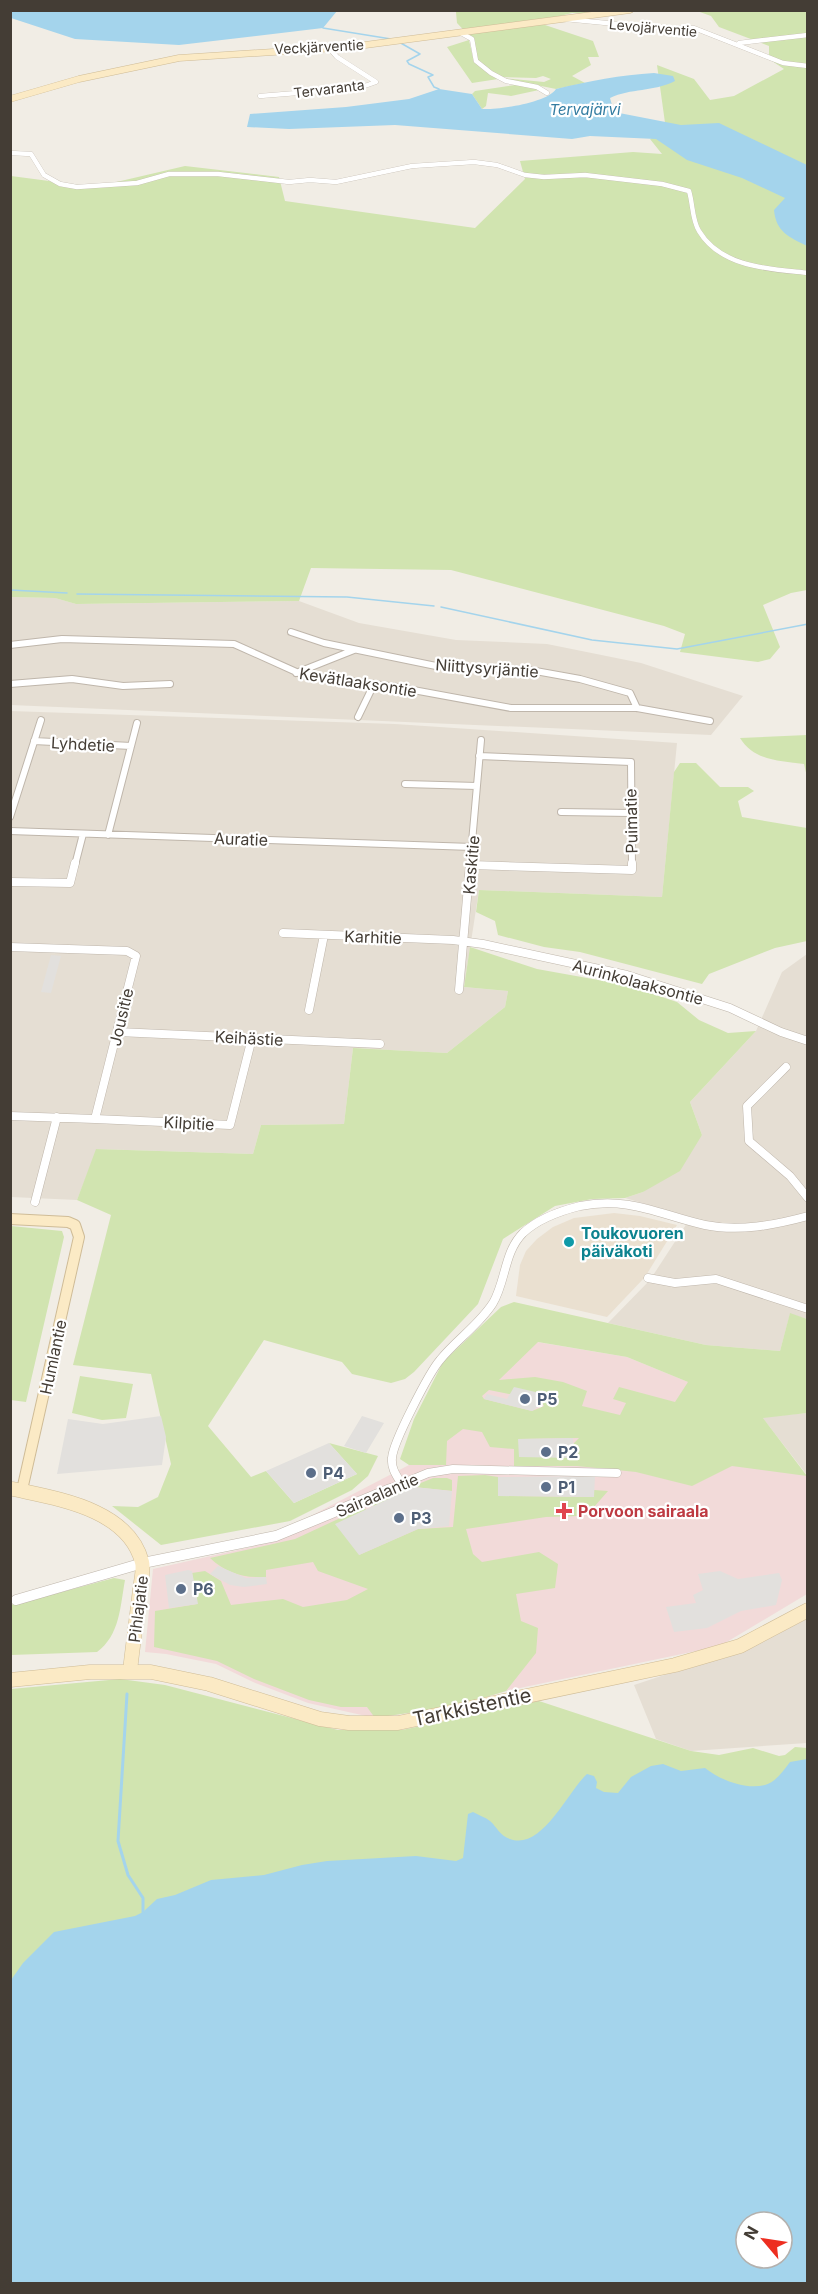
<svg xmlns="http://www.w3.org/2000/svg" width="818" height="2294" viewBox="0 0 818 2294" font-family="Inter,sans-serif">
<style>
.residential{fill:#e5ded3}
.education{fill:#eae0d0}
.medical{fill:#f2dad9}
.green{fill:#d1e4b0;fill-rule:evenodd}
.parking{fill:#e2e0dd}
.water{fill:#a4d4ec;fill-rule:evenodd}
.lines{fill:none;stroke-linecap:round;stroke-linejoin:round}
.stream-far1{stroke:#a4d4ec;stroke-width:1.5}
.stream{stroke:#a4d4ec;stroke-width:3}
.street-far3-casing{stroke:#bfb6ab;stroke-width:5}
.street-far2-casing{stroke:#bfb6ab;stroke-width:8}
.street-far1-casing{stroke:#bfb6ab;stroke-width:9}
.street-casing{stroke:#bfb6ab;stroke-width:11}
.secondary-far2-casing{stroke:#cfbc97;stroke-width:7}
.secondary-far1-casing{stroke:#cfbc97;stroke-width:12}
.secondary-casing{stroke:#cfbc97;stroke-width:15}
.street-far3{stroke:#fff;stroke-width:4.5}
.street-far2{stroke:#fff;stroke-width:6}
.street-far1{stroke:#fff;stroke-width:8}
.street{stroke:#fff;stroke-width:10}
.secondary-far2{stroke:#fbeac5;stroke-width:6}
.secondary-far1{stroke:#fbeac5;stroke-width:10}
.secondary{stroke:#fbeac5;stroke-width:14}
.culture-dot{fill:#0f9aa8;stroke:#fff;stroke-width:2}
.service-dot{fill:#5c6f8a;stroke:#fff;stroke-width:2}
.health-dot{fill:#e0444e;stroke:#fff;stroke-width:2}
.labels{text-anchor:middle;stroke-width:4.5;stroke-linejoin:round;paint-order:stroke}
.far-street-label{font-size:14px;fill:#443d35;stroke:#fff}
.far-water-label{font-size:15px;font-style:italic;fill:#337ca1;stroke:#fff}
.street-label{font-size:16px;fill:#443d35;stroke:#fff}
.culture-label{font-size:16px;font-weight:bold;fill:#0d838f;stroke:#fff;text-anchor:start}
.service-label{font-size:16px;font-weight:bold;fill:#4e5e75;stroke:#fff;text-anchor:start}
.health-label{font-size:16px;font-weight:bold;fill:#be3a42;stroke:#fff;text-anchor:start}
.near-street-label{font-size:20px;fill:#443d35;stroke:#fff}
</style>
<rect width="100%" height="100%" fill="#f1ede5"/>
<path class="residential" d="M11,597L55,598L76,604L299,601L359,623L456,640L547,644L641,663L743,696L711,735L11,705Z
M10,711L395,724L677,743L662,897L479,890L464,987L508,991L505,1007L447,1053L353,1048L344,1124L261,1125L253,1154L97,1149L77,1200L11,1197Z
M807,954V1319L790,1314L780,1351L706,1345L608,1323L650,1280L691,1217L625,1198L643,1192L702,1135L690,1102L756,1031L782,972Z
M807,1413V1475L762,1417Z
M807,1619V1743L691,1751L656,1739L634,1685L758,1644Z"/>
<path class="education" d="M614,1213L640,1216L677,1225L645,1277L607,1317L516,1296L520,1265L526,1251L537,1239L553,1227L574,1218Z"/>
<path class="medical" d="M537,1342L627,1357L688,1382L807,1476V1594L720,1646L506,1691L460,1705L375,1718L308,1703L253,1682L216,1664L166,1654L145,1652L153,1569L251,1547L409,1465Z"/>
<path class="green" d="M485,10L631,11L622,14L572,13L536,22L593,41L599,57H588L591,65L572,76L585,83L556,89L502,78L544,82L551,79L543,76L536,78L498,77L477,61L473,40L457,23L456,12Z
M697,11H807V590L791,593L763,605L780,647L770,659L758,662L680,652L685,634L664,626L451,570L311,568L299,601L76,604L55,598L11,597V176L95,187L185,166L279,177L285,201L475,228L525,179L520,161L633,152L662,154L650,139L666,130L657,65L694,79L710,100L734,96L784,69L769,59V46L719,27L711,16Z
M469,40L474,62L498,79L472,83L447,47Z
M515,85L532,87L539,90L511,96L488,93L486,106L482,109L472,94L475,91Z
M807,735V777L804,764C780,761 754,761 740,738Z
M680,763H696L720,787H748L754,791L738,801L742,817L807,828V941L775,948L709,974L702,984L580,952L544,947L498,935L495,921L476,912L479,890L662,897L674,772Z
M470,947L537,969L626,985L677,1002L699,1020L728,1033L756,1031L690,1102L702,1135L680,1171L643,1192L625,1198L592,1199L555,1206L503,1239L478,1304L414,1372L405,1379L391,1383L352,1374L342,1362L264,1340L208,1426L251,1477L266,1471L294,1503L357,1474L329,1443L378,1456L368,1476L352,1490L290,1521L161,1545L112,1506L138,1507L158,1497L171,1464L151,1374L73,1365L111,1215L77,1200L96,1149L253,1154L261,1125L344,1124L353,1048L447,1053L505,1007L508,991L464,987Z
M11,1226L62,1231L64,1237L26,1402L11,1400Z
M514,1302L706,1345L780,1351L790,1313L807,1319V1413L763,1418L807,1476L732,1466L692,1486L636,1472L577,1466H514V1449L490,1447L482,1432L463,1429L447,1441L446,1465H409L400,1459L414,1419L443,1362L501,1307ZM538,1342L627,1357L688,1382L675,1402L619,1387L613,1399L626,1403L620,1415L582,1406L587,1391L563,1382L535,1377L499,1380ZM489,1390L509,1394L544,1395L541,1402L544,1406L532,1411L484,1399L482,1396ZM579,1438L573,1444L574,1457L518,1439Z
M80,1376L133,1384L126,1418L102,1420L72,1413Z
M485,1475L498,1477L499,1496L593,1497L594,1490L608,1491L594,1507L578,1516L546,1517L466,1529L473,1554L482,1562L539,1552L558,1564L555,1588L516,1594L521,1621L538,1628L536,1653L506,1691L460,1705L375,1718L367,1707H341L309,1700L254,1679L217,1661L154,1647L155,1611L197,1604L192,1573L205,1571L221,1581L231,1605L283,1599L303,1607L347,1600L368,1589L318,1571L313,1562L266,1570V1577C244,1578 227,1574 210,1558L295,1539L364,1507L367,1511L359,1555L418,1529L453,1527L458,1476Z
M433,1478H447L452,1480V1491L414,1487L377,1508L373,1506L372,1503Z
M114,1578L125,1580C120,1607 120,1635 97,1652L11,1655L10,1602L13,1605Z
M120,1679L165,1685L338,1730H402L539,1701L691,1751L719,1755L753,1748L779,1756L785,1755L795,1747L807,1748V2283L11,2284V1689ZM746,2222H782V2258H746Z"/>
<path class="parking" d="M51,955L61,956L51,993L41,992Z
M514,1387L544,1394L539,1406L532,1411L484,1399L487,1394L507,1399Z
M161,1416L166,1437L162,1465L57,1474L68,1419L103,1424Z
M362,1416L384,1423L366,1453L344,1446Z
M573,1438L574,1458L519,1457L518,1439Z
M329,1443L357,1474L294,1503L266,1471Z
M595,1476L594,1497L498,1496V1477Z
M414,1487L452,1491L449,1526L418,1529L359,1555L335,1524Z
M218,1566L246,1578L266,1577L267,1584L244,1587L230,1585L210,1574Z
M188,1570L192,1571L198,1604L169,1608L165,1575Z
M720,1571L738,1579L779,1573L782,1580L776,1605L741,1611L707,1628L674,1632L666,1607L696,1603L693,1595L703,1590L698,1574Z"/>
<path class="water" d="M11,10H337V11L323,28L179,45L75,39L11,18Z
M654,73L673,76L675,81C653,92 631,88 610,98L614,112L681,125L719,123L807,165V246C789,237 776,232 774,210L785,198L742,178L687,160L656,139L590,136L572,139L395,125L289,129L247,127L250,114L346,107L409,99L439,89L472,94L482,109C498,110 547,103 556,89C589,81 621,75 654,73Z
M807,1759V2283H11V1980L23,1963L54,1932L135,1916L143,1912L157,1899L175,1895L211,1880L264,1875L302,1865L327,1861L416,1856L456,1861L463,1858L468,1814L473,1812C478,1815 485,1817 490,1821C497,1827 500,1836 510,1839C542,1851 568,1791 587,1774L594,1776L597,1782L596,1788L604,1792L618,1793L631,1777L651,1766L663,1764L681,1771L705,1768C720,1780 746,1790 765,1785C776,1782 783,1771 790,1762ZM746,2222H782V2258H746Z"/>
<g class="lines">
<path class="stream-far1" d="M323,28L391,39
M399,42L420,54L407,61L409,64L433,75L428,77L434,87L439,89
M10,590L67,593
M77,594L347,597L434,606
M441,607L592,640L677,649L808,624"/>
<path class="stream" d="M127,1694L118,1841L128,1875L143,1898V1912"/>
<defs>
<path id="street-far3" d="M565,19L647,27L694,28L783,63L808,66
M461,33L472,39L476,61L491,73L506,81L537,87L547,93
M739,43L808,35
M260,96L359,88L376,82L337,57L330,49
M10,153L31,154L44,175L60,184L77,187L137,183L169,174H218L289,182L310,180L336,182L412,166L474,162L497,165L525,175L544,177L585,175L662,184L689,191C693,204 692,220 699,231C721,268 771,269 808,273"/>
<path id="street-far2" d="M291,632L324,643L436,666L530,670L580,679L630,693L637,708
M10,645L62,639L234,644L303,675L397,687L511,708H637L710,721
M296,673L354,650
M10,684L72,679L123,686L170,684
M358,717L374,684
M34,741L131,746
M479,756L631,762L632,865
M405,784L477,786
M561,812L631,813
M10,817L41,720
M10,831L472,847
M108,835L137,723
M75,865L83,834
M470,865L481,740"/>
<path id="street-far1" d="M471,865L632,870V863
M11,882L70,883L75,863
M283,933L453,940L483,944L627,975L730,1008L781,1032L808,1041
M10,947L127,951L136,956L95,1119L10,1116
M459,990L470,863
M309,1010L324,935
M118,1032L380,1044
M786,1067L747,1106L749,1141L790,1176L808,1198
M95,1119L230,1125L252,1038
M35,1202L57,1117
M648,1278L675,1283L716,1279L808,1309
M401,1483C396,1475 391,1468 392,1458C393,1442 429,1373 440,1360C456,1340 479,1325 493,1303C506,1281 504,1252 523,1233C539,1218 560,1211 580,1206C629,1196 660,1215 705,1225C739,1232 775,1225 808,1216
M387,1490L428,1473L453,1469L617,1473"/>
<path id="street" d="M16,1600L143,1563L276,1536L390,1489"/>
<path id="secondary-far2" d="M10,99L79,79L179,58L350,47L630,10"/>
<path id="secondary-far1" d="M10,1219L68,1222L75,1225L79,1237L22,1490
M10,1488L20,1490"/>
<path id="secondary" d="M13,1489C58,1499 128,1509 142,1562C144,1569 141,1581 140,1589C137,1616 133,1644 130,1671
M10,1680L90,1672H151L209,1684L320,1719L349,1723H398L675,1665L740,1646L808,1610"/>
</defs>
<use href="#street-far3" class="street-far3-casing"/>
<use href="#street-far2" class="street-far2-casing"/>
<use href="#street-far1" class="street-far1-casing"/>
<use href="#street" class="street-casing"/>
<use href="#secondary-far2" class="secondary-far2-casing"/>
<use href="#secondary-far1" class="secondary-far1-casing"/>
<use href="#secondary" class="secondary-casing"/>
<use href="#street-far3" class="street-far3"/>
<use href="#street-far2" class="street-far2"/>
<use href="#street-far1" class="street-far1"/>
<use href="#street" class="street"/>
<use href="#secondary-far2" class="secondary-far2"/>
<use href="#secondary-far1" class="secondary-far1"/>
<use href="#secondary" class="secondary"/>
</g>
<circle class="culture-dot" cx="569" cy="1242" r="6"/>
<g class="service-dot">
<circle cx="525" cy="1399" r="6"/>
<circle cx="546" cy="1452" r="6"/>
<circle cx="311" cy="1473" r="6"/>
<circle cx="546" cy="1487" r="6"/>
<circle cx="399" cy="1518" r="6"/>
<circle cx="181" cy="1589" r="6"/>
</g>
<path class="health-dot" d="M561 1502h6v6h6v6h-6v6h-6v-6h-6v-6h6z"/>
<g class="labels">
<g class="far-street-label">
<text transform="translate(653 28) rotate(5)" y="5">Levojärventie</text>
<text transform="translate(319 47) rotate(-3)" y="5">Veckjärventie</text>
<text transform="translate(329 89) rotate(-7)" y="5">Tervaranta</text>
</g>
<g class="far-water-label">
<text x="585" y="115">Tervajärvi</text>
</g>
<g class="street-label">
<text transform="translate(487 668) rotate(4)" y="6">Niittysyrjäntie</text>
<text transform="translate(358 682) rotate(9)" y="6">Kevätlaaksontie</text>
<text transform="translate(83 744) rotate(3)" y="6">Lyhdetie</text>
<text transform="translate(631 821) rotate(-91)" y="6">Puimatie</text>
<text transform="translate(241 839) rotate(2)" y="6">Auratie</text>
<text transform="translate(471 865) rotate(-85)" y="6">Kaskitie</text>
<text transform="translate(373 937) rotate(2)" y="6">Karhitie</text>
<text transform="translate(638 982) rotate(15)" y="6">Aurinkolaaksontie</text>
<text transform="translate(121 1017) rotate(-77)" y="6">Jousitie</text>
<text transform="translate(249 1038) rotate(3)" y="6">Keihästie</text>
<text transform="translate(189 1123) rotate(3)" y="6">Kilpitie</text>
<text transform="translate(53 1357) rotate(-78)" y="6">Humlantie</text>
<text transform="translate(377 1495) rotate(-23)" y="6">Sairaalantie</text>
<text transform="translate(138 1609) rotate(-83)" y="6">Pihlajatie</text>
</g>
<g class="culture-label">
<text x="581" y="1239">Toukovuoren<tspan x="581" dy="18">päiväkoti</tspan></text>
</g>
<g class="service-label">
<text x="537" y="1405">P5</text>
<text x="558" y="1458">P2</text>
<text x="323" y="1479">P4</text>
<text x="558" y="1493">P1</text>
<text x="411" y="1524">P3</text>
<text x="193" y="1595">P6</text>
</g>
<g class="health-label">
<text x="578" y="1517">Porvoon sairaala</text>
</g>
<g class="near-street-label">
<text transform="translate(472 1707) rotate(-12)" y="7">Tarkkistentie</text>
</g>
</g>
<rect width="818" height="2294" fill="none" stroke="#443d35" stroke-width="24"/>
<g transform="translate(764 2240) rotate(299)"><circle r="28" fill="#ffffff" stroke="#b4b1ae" stroke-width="1.5"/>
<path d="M0-4.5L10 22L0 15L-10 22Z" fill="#ed2e20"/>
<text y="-9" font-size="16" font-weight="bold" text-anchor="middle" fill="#443d35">N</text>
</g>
</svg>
